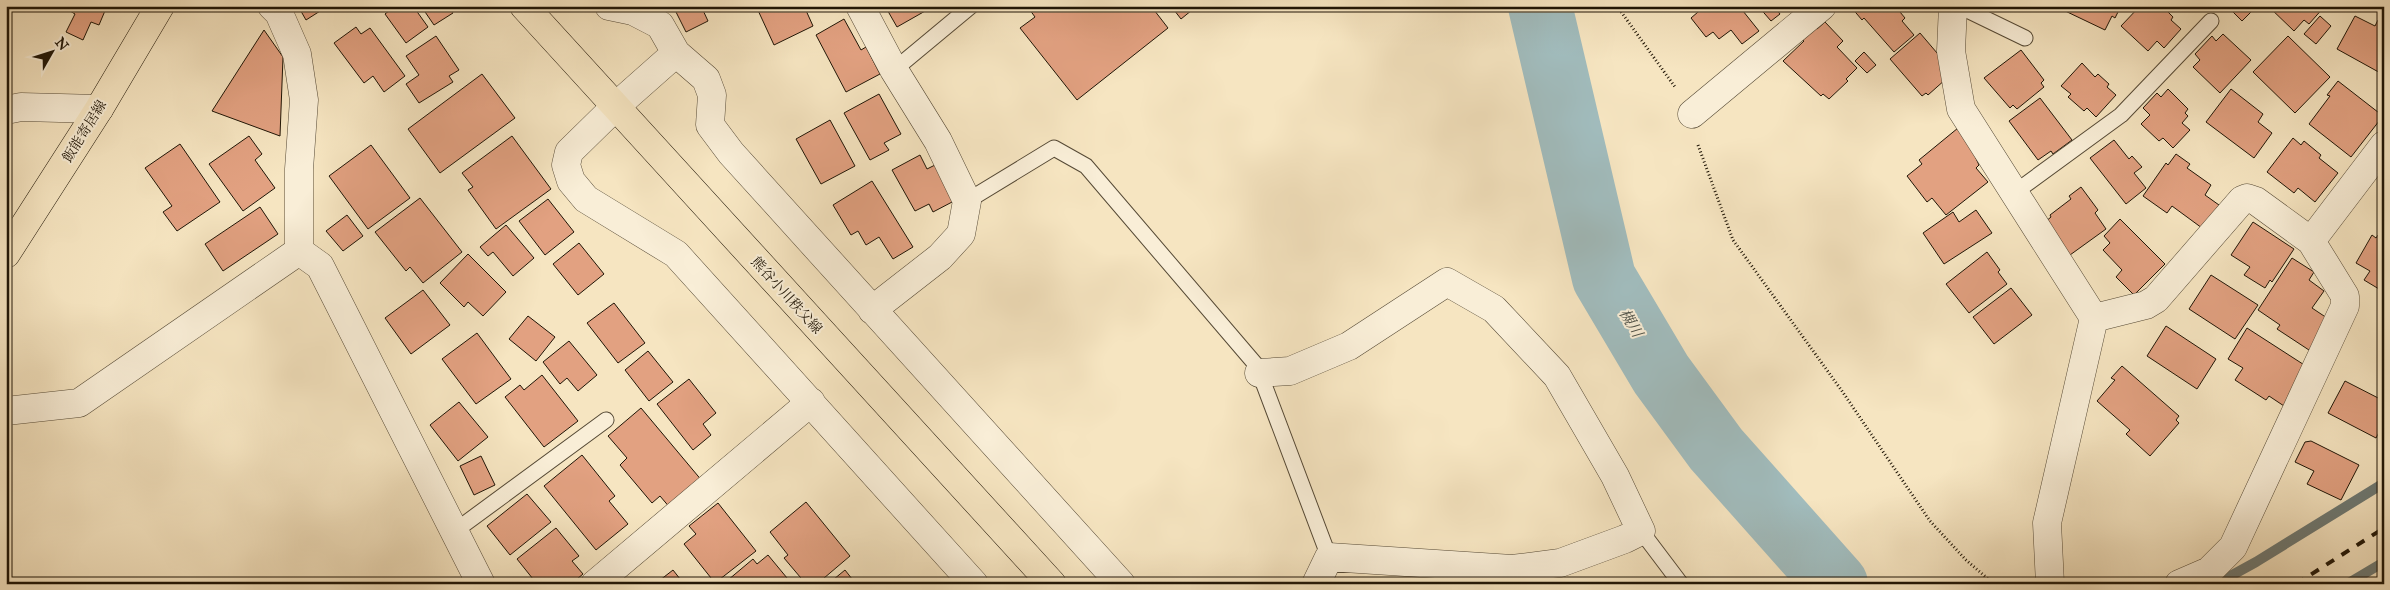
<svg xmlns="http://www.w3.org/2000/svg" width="2390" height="590" viewBox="0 0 2390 590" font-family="'IM FELL Great Primer','Noto Serif JP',serif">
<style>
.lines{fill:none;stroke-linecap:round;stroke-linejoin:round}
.stream{stroke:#6d7974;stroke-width:10}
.river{stroke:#a1bcbd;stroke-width:64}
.building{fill:#e2a181;stroke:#1f1506}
.lane-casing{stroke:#554935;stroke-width:17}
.street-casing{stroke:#554935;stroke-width:29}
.primary-casing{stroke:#1f1506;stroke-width:29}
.path{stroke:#1f1506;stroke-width:3;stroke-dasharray:1 2.5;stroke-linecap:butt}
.lane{stroke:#f9eed7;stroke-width:15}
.street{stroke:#f9eed7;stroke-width:28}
.primary{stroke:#f6e5c1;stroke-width:28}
.rail{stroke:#1f1506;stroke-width:4;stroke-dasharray:9 9;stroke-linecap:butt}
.labels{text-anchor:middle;stroke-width:4;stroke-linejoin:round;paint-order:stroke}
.street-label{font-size:14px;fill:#1f1506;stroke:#f9eed7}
.water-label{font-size:15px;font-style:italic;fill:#4c4f46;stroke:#f9eed7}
</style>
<rect width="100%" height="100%" fill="#f6e5c1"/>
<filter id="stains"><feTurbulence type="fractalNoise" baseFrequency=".004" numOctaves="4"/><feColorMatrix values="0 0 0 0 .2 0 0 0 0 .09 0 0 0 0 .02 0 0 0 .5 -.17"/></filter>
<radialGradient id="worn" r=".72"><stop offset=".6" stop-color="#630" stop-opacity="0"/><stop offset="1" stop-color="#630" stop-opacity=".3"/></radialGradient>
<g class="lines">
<path class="stream" d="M2216,584L2256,562L2384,483
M2347,584L2384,562"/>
<path class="river" d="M1540,6L1604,278L1661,374L1716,449L1836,584"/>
</g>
<path class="building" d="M72,6H107L99,25L91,22L83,40L66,32L75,14L70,11Z
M298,6H328L306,20Z
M395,6H413L428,27L406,43L385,14Z
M421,6H449L453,13L434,25Z
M673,6H701L708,21L686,32Z
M756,6H804L813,26L774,45Z
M885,6H934L897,27Z
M1027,6H1151L1168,28L1077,100L1020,28L1035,17Z
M1171,6H1197L1181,19Z
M1705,6H1739L1759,31L1742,44L1731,30L1719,39L1713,32L1706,37L1691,18Z
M1758,6H1781L1777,10L1780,14L1771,21Z
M1852,6H1895L1905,18L1902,21L1914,35L1894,52L1864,18L1862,20L1851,7Z
M2063,6H2121L2115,18L2112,16L2105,30L2061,9Z
M2140,6H2162L2173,17L2171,20L2181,29L2164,48L2157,41L2148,51L2121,26Z
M2234,6H2257L2242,21L2232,11Z
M2268,6H2324V7L2309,24L2304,20L2294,31Z
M2320,16L2331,26L2316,44L2304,34Z
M2355,16L2375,26L2378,20L2384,24V75L2337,49Z
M844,19L861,50L866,47L880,74L846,92L816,35Z
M1825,22L1843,41L1837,47L1857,68L1846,79L1848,81L1829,99L1823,94L1821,96L1783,61L1804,41L1801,39L1814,26L1817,29Z
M356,27L361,34L370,28L405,76L384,92L373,76L364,83L334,43Z
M264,30L283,57L280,136L212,111Z
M1920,33L1943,60L1946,70L1941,74L1946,79L1928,95L1926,93L1922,96L1890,59Z
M2223,34L2251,60L2220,93L2193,67L2200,60L2195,54L2212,36L2216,41Z
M436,36L459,70L449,76L453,82L419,103L406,84L419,75L406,56Z
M2288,36L2330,77L2295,113L2253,72Z
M2021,50L2044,80L2041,83L2044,87L2017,109L2013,105L2010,108L1984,78Z
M1864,52L1876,65L1867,73L1855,61Z
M2082,63L2095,77L2098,74L2109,84L2107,87L2116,95L2096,117L2087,108L2084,111L2068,97L2071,94L2061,86Z
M482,74L515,118L440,173L408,129Z
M2338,81L2383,116L2351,157L2309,124L2330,96L2327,95Z
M2168,89L2188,109L2185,113L2188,116L2182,123L2190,130L2173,148L2163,138L2159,141L2141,124L2150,115L2143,108L2157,93L2161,97Z
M2231,89L2263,114L2258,122L2272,133L2254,158L2206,122Z
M879,94L901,134L884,143L889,150L870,160L844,113Z
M2040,98L2072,140L2053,154L2051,151L2038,160L2009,121Z
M830,120L855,166L821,184L796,139Z
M1958,128L1967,139L1979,165L1976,168L1988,182L1946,215L1932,198L1927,202L1907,176L1922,164L1919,160Z
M249,136L262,154L255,160L275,188L243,211L209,164Z
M512,136L551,189L496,229L468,190L473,187L462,173Z
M2293,138L2301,145L2304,141L2321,155L2319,158L2338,173L2315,202L2298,188L2294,193L2267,172Z
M2114,140L2129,159L2132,156L2142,167L2134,173L2146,188L2126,204L2090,158Z
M180,144L220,202L177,231L163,212L172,206L145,168Z
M371,145L410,198L368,229L329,176Z
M2176,154L2190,164L2187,168L2211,185L2205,195L2219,205L2202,228L2172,206L2167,213L2143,196L2166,163L2168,165Z
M920,155L927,169L935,165L954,201L933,212L929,204L915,211L892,170Z
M872,181L913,247L893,259L879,237L866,245L858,231L851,235L833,205Z
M2081,187L2098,210L2095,213L2106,229L2070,255L2045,222L2051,217L2050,215L2071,199L2069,196Z
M420,198L462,252L423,283L410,267L406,271L375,232Z
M548,199L574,232L545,255L519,221Z
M260,207L278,234L223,271L205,244Z
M1976,210L1992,233L1944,264L1923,233L1953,212L1959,222Z
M347,215L363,236L343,251L326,231Z
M2120,219L2165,264L2134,295L2116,277L2122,270L2103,250L2110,243L2104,236Z
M2253,222L2294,249L2272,282L2270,280L2265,288L2244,275L2250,267L2231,255Z
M506,225L534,258L513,276L493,252L488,256L480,247Z
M2372,235L2376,238L2378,235L2384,238V292L2364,280L2370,271L2356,263Z
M579,243L604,274L578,295L553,264Z
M1987,252L2000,270L1998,272L2007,284L1969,313L1946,284Z
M468,254L506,292L483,316L468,302L464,307L440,283Z
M2292,258L2314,272L2309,280L2324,291L2312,308L2330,320L2312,352L2277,329L2280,325L2258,310Z
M2211,275L2258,305L2235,339L2189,309Z
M2011,288L2032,315L1994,344L1973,317Z
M423,290L450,325L411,354L385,318Z
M614,303L645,343L618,363L587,323Z
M528,316L555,337L536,361L509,339Z
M2166,326L2216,359L2197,389L2147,356Z
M2247,328L2309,368L2284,406L2269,396L2266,400L2235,380L2243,368L2228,359Z
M477,333L511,379L476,404L442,359Z
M569,341L597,375L578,391L567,378L560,384L543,362Z
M648,351L673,382L649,401L625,370Z
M2122,366L2179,416L2176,420L2179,423L2150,456L2126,434L2130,430L2097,401L2115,380L2111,378Z
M542,375L578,421L544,447L505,397L520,385L524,390Z
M689,379L716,413L703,424L711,435L693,450L657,404Z
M2345,381L2384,401V423L2376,438L2328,413Z
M459,402L488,437L458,461L430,425Z
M641,408L703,482L671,509L660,496L652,503L620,465L627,458L608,436Z
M2311,441L2359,465L2341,500L2307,484L2314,471L2295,462L2305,442Z
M582,455L615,496L609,501L628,524L596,550L544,486Z
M481,456L495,485L474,495L460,466Z
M527,494L551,522L510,555L487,526Z
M806,502L850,556L817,584H806L784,558L788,555L770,532Z
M718,503L756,551L715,583L684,544L696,534L689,526Z
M556,528L579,556L572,561L583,574L571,584H537L517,559Z
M768,555L792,584H731L728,580L753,559L757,564Z
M673,570L684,584H655Z
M845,570L856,584H828Z"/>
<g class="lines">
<defs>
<path id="lane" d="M1959,6L2025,38
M894,70L971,6
M2014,193L2121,115L2211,21
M967,201L1054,148L1086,166L1257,366L1329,557
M455,531L606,420
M1641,531L1681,584"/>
<path id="street" d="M272,6L279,13L297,54L304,100L299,169V251
M609,6L633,11L660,25L676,53L706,79L712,95L710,125L731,153L1121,584
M860,6L894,70L938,141L967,201L961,234L940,257L872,310
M1953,6L1951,51L1961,109L2094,318L2047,523L2050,584
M676,53L615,107L569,152L566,165L571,181L586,199L676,254L974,584
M6,110L21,107L99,109
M1692,114L1822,6
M2311,241L2384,145
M2094,318L2146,305L2156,299L2242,200L2247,198L2256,201L2311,241L2345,296V306L2233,547L2209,571L2179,584
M1259,373L1290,371L1349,346L1447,282L1494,309L1557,376L1615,476L1641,531L1625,539L1560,563L1512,569L1329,557L1316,584
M6,411L79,403L299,251L320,266L481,584
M595,584L811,402"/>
<path id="primary" d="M524,6L1052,584
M6,254L99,109L160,6"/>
</defs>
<use href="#lane" class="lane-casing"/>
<use href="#street" class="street-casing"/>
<use href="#primary" class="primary-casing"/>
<path class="path" d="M1617,6L1675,87
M1698,145L1733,240L1842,391L1930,521L1966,560L1994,584"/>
<use href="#lane" class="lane"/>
<use href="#street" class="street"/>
<use href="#primary" class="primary"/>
<path class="rail" d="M2296,584L2384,528"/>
</g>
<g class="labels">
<g class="street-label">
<text transform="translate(84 131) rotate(-58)" y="5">飯能寄居線</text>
<text transform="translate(787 295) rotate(48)" y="5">熊谷小川秩父線</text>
</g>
<g class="water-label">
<text transform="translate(1631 323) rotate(59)" y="5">槻川</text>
</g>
</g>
<rect width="2390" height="590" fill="none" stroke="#f6e5c1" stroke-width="25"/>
<rect x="8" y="8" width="2375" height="575" fill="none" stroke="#1f1506" stroke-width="2.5"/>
<rect x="12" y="12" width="2365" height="565" fill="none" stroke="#1f1506"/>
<g transform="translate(52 52) rotate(51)" stroke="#f9eed7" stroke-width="4" paint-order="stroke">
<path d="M0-4L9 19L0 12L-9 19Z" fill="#1f1506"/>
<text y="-8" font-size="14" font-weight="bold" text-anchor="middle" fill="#1f1506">N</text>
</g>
<rect width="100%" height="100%" filter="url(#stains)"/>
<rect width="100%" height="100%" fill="url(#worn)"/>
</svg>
